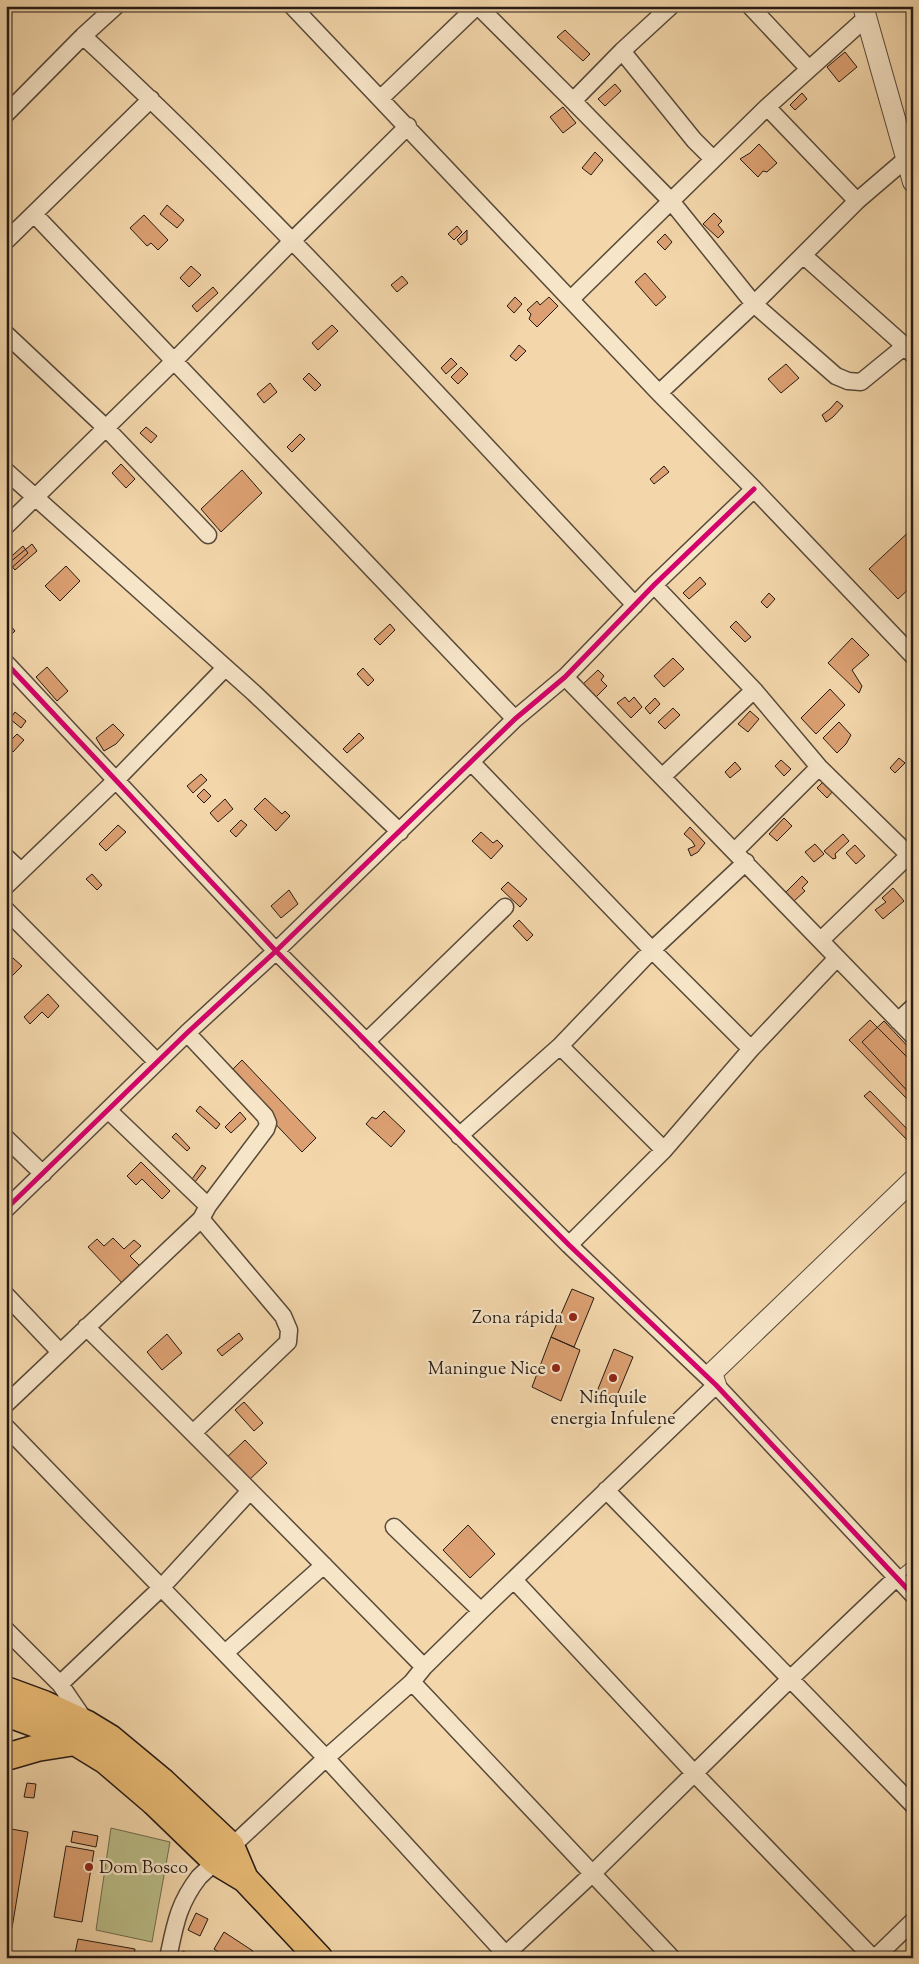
<svg xmlns="http://www.w3.org/2000/svg" width="919" height="1964" viewBox="0 0 919 1964" font-family="'Sorts Mill Goudy',serif">
<style>
.green{fill:#babe89;stroke:#706c4e}
.building{fill:#dca072;stroke:#251a14}
.lines{fill:none;stroke-linecap:round;stroke-linejoin:round}
.service-casing{stroke:#58493a;stroke-width:10}
.minor-casing{stroke:#58493a;stroke-width:19}
.tertiary-casing{stroke:#58493a;stroke-width:22}
.primary-casing{stroke:#251a14;stroke-width:29}
.service{stroke:#f7e5c8;stroke-width:8}
.minor{stroke:#f7e5c8;stroke-width:16}
.tertiary{stroke:#f7e5c8;stroke-width:20}
.primary{stroke:#eabc76;stroke-width:26}
.cycleway-casing{stroke:#f7e5c8;stroke-width:8}
.cycleway{stroke:#d6006c;stroke-width:5}
.poi-dot{fill:#8f2418;stroke:#f7e5c8;stroke-width:2}
.labels{text-anchor:middle;stroke-width:4.5;stroke-linejoin:round;paint-order:stroke}
.poi-label{font-size:18px;fill:#251a14;stroke:#f7e5c8;text-anchor:end}
</style>
<rect width="100%" height="100%" fill="#f3d7ab"/>
<filter id="stains"><feTurbulence type="fractalNoise" baseFrequency=".004" numOctaves="4"/><feColorMatrix values="0 0 0 0 .2 0 0 0 0 .09 0 0 0 0 .02 0 0 0 .5 -.17"/></filter>
<radialGradient id="worn" r=".72"><stop offset=".6" stop-color="#630" stop-opacity="0"/><stop offset="1" stop-color="#630" stop-opacity=".3"/></radialGradient>
<path class="green" d="M111,1828L170,1842L152,1942L96,1930Z"/>
<path class="building" d="M565,30L590,54L583,61L557,37Z
M845,52L857,67L839,82L827,67Z
M615,84L621,91L605,106L598,99Z
M802,93L807,99L795,110L790,105Z
M563,107L576,123L563,133L550,117Z
M759,144L777,163L767,172L763,171L758,177L740,159L750,153Z
M595,152L603,160L591,175L582,168Z
M167,205L184,220L177,228L160,214Z
M714,213L722,221L718,225L724,232L718,238L703,224Z
M144,215L168,240L158,250L151,243L147,246L130,228Z
M457,226L462,232L454,240L448,234Z
M467,230V240L461,245L457,240Z
M665,234L672,242L665,250L657,242Z
M191,266L201,275L189,287L180,278Z
M645,273L666,297L656,306L635,282Z
M402,276L408,283L397,292L391,285Z
M213,287L218,293L197,312L192,306Z
M515,297L522,304L514,313L507,306Z
M549,297L558,306L537,327L529,319L531,314L527,310L537,301L540,305Z
M332,325L338,331L318,350L312,343Z
M519,345L526,351L516,361L510,356Z
M451,358L457,364L446,374L441,368Z
M786,364L799,378L781,393L768,379Z
M461,367L468,374L458,384L451,377Z
M309,373L321,385L315,391L303,379Z
M270,383L277,392L264,403L257,394Z
M837,401L843,406L833,417L826,422L822,415L830,409Z
M146,427L157,436L151,443L140,433Z
M300,434L305,439L292,452L287,447Z
M121,464L135,479L126,488L112,473Z
M664,466L669,472L654,484L650,479Z
M242,470L262,493L221,532L201,509Z
M913,528V585L898,599L869,569Z
M32,544L37,551L15,570L9,563Z
M23,546L28,553L7,572L6,561Z
M66,566L80,581L60,601L45,586Z
M700,577L706,584L689,599L683,593Z
M769,593L775,599L767,608L761,602Z
M736,621L751,637L745,642L730,627Z
M9,624L15,631L6,639V626Z
M390,624L395,630L380,645L374,639Z
M852,638L869,655L852,670L862,686L859,693L828,663Z
M673,658L684,669L664,687L654,676Z
M47,667L68,691L57,701L36,677Z
M363,668L374,680L368,686L357,674Z
M598,670L604,676L601,680L607,686L595,698L582,685Z
M830,689L845,705L816,734L801,718Z
M625,697L629,702L634,697L642,707L631,718L617,703Z
M655,698L660,704L650,714L645,708Z
M673,708L680,715L665,729L658,722Z
M750,711L759,719L748,732L738,724Z
M15,712L26,721L21,728L10,719Z
M839,722L851,735L846,744L837,753L823,738Z
M113,724L124,735L116,744L104,751L96,738Z
M359,733L364,738L347,753L343,749Z
M17,734L24,740L13,752L6,745Z
M899,758L905,763L895,773L890,768Z
M781,760L791,769L784,776L775,766Z
M735,762L741,769L730,778L725,772Z
M201,774L207,780L193,793L187,786Z
M823,782L833,791L827,798L817,788Z
M204,789L211,796L204,803L197,796Z
M265,798L282,814L285,811L290,816L276,831L254,809Z
M225,799L233,809L218,822L210,813Z
M784,818L792,826L777,841L769,834Z
M241,820L247,825L236,837L230,831Z
M118,825L126,832L106,851L99,844Z
M690,827L705,843L698,852L691,856L688,849L695,846L692,841L684,834Z
M481,832L493,843L497,840L503,846L491,859L472,841Z
M843,834L849,841L835,854L836,858L833,859L824,851Z
M815,844L824,854L814,862L805,852Z
M855,845L865,856L856,864L846,853Z
M92,874L102,885L97,890L86,879Z
M802,876L808,882L802,888L805,891L794,901L785,893Z
M508,882L527,899L520,907L501,889Z
M893,888L904,901L883,919L875,910L886,902L882,898Z
M289,890L298,904L281,918L271,906Z
M519,920L533,935L527,941L513,926Z
M13,958L22,966L8,980L6,978V965Z
M48,994L59,1006L48,1018L42,1012L30,1024L24,1017Z
M870,1020L913,1063V1105L849,1040Z
M884,1021L913,1052V1097L862,1042Z
M242,1060L316,1138L302,1152L228,1074Z
M870,1091L913,1135V1146L864,1096Z
M200,1106L220,1124L216,1129L196,1111Z
M384,1111L405,1131L391,1147L366,1124L372,1117L376,1119Z
M240,1112L246,1119L231,1133L225,1127Z
M176,1133L190,1148L187,1151L172,1137Z
M141,1162L170,1191L162,1199L142,1179L136,1185L127,1176Z
M202,1165L206,1168L195,1182L192,1179Z
M113,1238L124,1249L134,1240L141,1246L130,1256L142,1268L124,1285L88,1247L97,1239L104,1246Z
M572,1289L594,1298L574,1347L551,1337Z
M239,1333L243,1339L222,1356L217,1350Z
M167,1334L182,1353L162,1370L147,1352Z
M551,1337L580,1350L561,1401L532,1387Z
M614,1349L633,1357L613,1405L594,1399Z
M244,1402L263,1423L254,1431L235,1410Z
M245,1440L267,1463L247,1482L225,1459Z
M468,1525L495,1554L470,1578L443,1550Z
M27,1783L36,1784L34,1798L24,1797Z
M6,1828L28,1832L12,1928L6,1927Z
M73,1831L98,1836L96,1847L71,1842Z
M66,1846L94,1851L82,1922L54,1917Z
M196,1913L208,1919L200,1936L188,1930Z
M224,1932L253,1951L250,1956L243,1952L239,1958H227L214,1949Z
M78,1939L135,1949L134,1958H74Z
M183,1951L193,1957V1958H180Z"/>
<g class="lines">
<defs>
<path id="service" d="M896,1578L913,1564"/>
<path id="minor" d="M292,6L659,393L754,489L913,656
M478,6L573,101L671,201L754,304L836,376L848,381L861,382L905,346L913,355
M750,6L809,69
M83,36C277,215 454,413 635,605
M622,51L694,140L713,159
M381,98L477,6
M573,101L622,51L671,6
M767,107L857,201
M6,114L83,36L116,6
M34,214L515,719
M6,241L151,99
M804,256L905,346
M571,299L767,107L867,17
M6,334L106,428L208,535
M659,393L754,304L857,201L906,159
M6,471L254,693L400,832
M6,526L174,361L292,241L408,126
M654,585L754,690L819,767L913,859
M6,663L276,951L569,1245L716,1385L913,1595
M565,677L913,1036
M472,763L652,950L751,1049
M662,777L754,690
M735,851L819,767
M6,857L21,871
M6,886L115,781L225,668
M6,910L157,1062
M821,940L909,855
M898,1021L913,1007
M187,1033L265,1116L268,1123L266,1129L208,1206
M366,1042L505,907
M560,1046L664,1150
M109,1111L208,1206L201,1219L283,1316L289,1330L288,1342L193,1433
M459,1136L560,1046L652,950L746,862
M6,1138L43,1174
M6,1209L187,1033L276,951L515,719L565,677L654,585L754,489
M569,1245L664,1150L751,1049L837,958
M6,1295L60,1352
M86,1327C200,1439 312,1553 424,1667
M6,1404L201,1219
M6,1427L326,1758L509,1958
M606,1490L913,1805
M394,1527L481,1611
M514,1580L695,1774L873,1958
M6,1630L60,1684L86,1722
M225,1653L324,1565
M412,1682L672,1958
M60,1684L161,1588L249,1492
M168,1958C175,1925 178,1904 199,1877L326,1758L412,1682L424,1667L481,1611L716,1385
M502,1958L592,1874L789,1680L896,1578
M875,1958L913,1921"/>
<path id="tertiary" d="M863,6L913,182
M716,1385L712,1373L913,1180"/>
<path id="primary" d="M6,1690L44,1704L87,1724L110,1738L163,1782L231,1846L245,1879
M6,1713L39,1725L75,1742L106,1761L154,1802L215,1861L245,1879L319,1958
M6,1757L37,1748L75,1742"/>
</defs>
<use href="#service" class="service-casing"/>
<use href="#minor" class="minor-casing"/>
<use href="#tertiary" class="tertiary-casing"/>
<use href="#primary" class="primary-casing"/>
<use href="#service" class="service"/>
<use href="#minor" class="minor"/>
<use href="#tertiary" class="tertiary"/>
<use href="#primary" class="primary"/>
<defs>
<path id="cycleway" d="M6,663L276,951L569,1245L716,1385L913,1595
M6,1209L187,1033L276,951L515,719L565,677L654,585L754,489"/>
</defs>
<use href="#cycleway" class="cycleway-casing"/>
<use href="#cycleway" class="cycleway"/>
</g>
<g class="poi-dot">
<circle cx="573" cy="1317" r="5"/>
<circle cx="556" cy="1368" r="5"/>
<circle cx="613" cy="1378" r="5"/>
<circle cx="89" cy="1867" r="5"/>
</g>
<g class="labels">
<g class="poi-label">
<text x="563" y="1323">Zona rápida</text>
<text x="546" y="1374">Maningue Nice</text>
<text x="613" y="1403" text-anchor="middle">Nifiquile<tspan x="613" dy="21">energia Infulene</tspan></text>
<text x="99" y="1873" text-anchor="start">Dom Bosco</text>
</g>
</g>
<rect width="919" height="1964" fill="none" stroke="#f3d7ab" stroke-width="25"/>
<rect x="8" y="8" width="904" height="1949" fill="none" stroke="#251a14" stroke-width="2.5"/>
<rect x="12" y="12" width="894" height="1939" fill="none" stroke="#251a14"/>
<rect width="100%" height="100%" filter="url(#stains)"/>
<rect width="100%" height="100%" fill="url(#worn)"/>
</svg>
